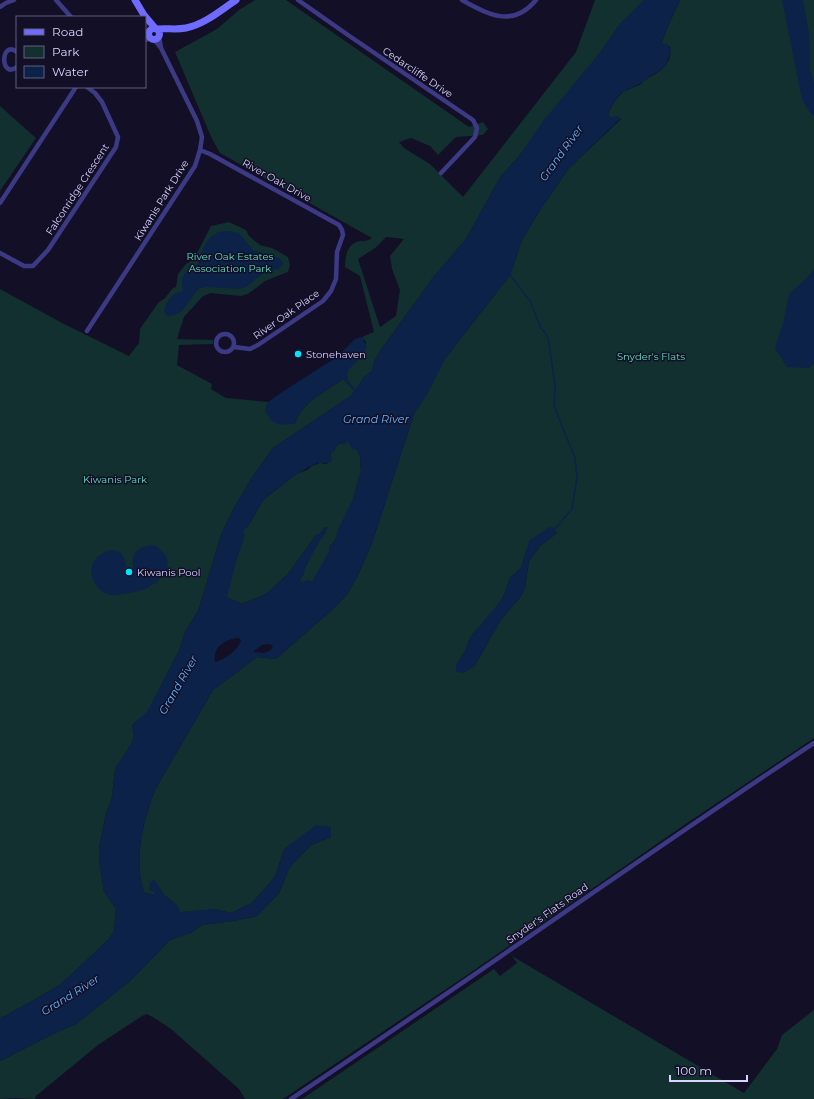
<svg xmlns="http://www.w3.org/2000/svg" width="814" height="1099" viewBox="0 0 814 1099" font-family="Montserrat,sans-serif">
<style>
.green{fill:#12302f;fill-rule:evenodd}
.water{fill:#0c2248;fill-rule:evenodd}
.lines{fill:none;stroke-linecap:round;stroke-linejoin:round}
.stream{stroke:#0c2248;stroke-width:1.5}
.street{stroke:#3d3a85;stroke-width:4.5}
.secondary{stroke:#6f6bff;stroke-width:7}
.poi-dot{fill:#00e5ff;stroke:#130f26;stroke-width:1.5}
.labels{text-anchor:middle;stroke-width:3;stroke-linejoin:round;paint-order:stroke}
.street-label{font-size:10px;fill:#d9d4ff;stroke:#130f26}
.park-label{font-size:10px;fill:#5fe0c0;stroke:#130f26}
.poi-label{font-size:10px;fill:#d9d4ff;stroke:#130f26;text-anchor:start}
.water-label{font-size:11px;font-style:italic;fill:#62b6ff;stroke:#130f26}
</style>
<rect width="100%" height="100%" fill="#130f26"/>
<path class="green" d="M255,0H286L469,127L483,122L488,129L483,135L456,137L438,155L430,146L411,138L399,142L404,148L430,164L463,197L576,52L595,0H644L621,23L599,54L520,155L501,176L466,239L432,279L380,351L374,362L372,371L364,377L352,395L273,448L251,479L235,506L221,535L198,611L185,632L179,651L147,713L132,725L134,736L132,743L115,769L112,797L106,814L99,848V861L104,891L116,909L114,931L109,939L60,985L5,1016L0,1018V289L62,323L129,356L139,343L140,329L158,303L165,298L173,288L176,287L178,274L186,264L194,259L211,226L229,222L246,230L249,236L260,245L272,248L288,257L290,265L288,272L265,281L248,294L241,296L210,293L202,297L184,317L177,339L213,340V344L179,345L177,365L212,384L211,389L226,398L268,402L265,411L294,424C307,398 321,395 343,379L353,389L348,380V369L363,355L366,342L362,337L374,332L360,276L345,267C345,257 347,243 360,241C364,241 368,241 372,238L220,153L212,139L175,52L217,29L239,10ZM386,237L404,239L390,256L392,269L400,290L396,316L380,327L358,259L375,248Z
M680,0H814V738L690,821L467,975L283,1099H245L239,1089L171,1029L156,1019L147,1014L142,1016L98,1045L36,1096L35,1099L16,1098L0,1099V1061L55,1033L76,1024L130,981L170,940L191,933L202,925L233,921L257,916L279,893L289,868L311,845L331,837L284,849L275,877L252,903L231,913L215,909L180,913L172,901L165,896L154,880L155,896L144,892C133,859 143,820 156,788L213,690L257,657L276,659L333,609L348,593L359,573L372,543L414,414L427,393L444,360L510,275L522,240L540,210L569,168L621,119L610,118L608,115C610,108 614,102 619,96C625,89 633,88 641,84C643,82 645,80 648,78C660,72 673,63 670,47L661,44L668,26ZM557,533L540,546L529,561L525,587L521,596L500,621L474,667L456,666L465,651L471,636L495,609L503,597L510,578L521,568L530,540Z
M0,106L36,138L0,191Z
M348,440L357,450L360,456L361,471L351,506L339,528L335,541L329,547V553L312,583H303L299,581C303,576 303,571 306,566C311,555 318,541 326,532L325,527L320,534L316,535L288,574L266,594L242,604L226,597L237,557L241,546L243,531L250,523L263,500L296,474L307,470L312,466L320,463L327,464L332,451H334L337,445Z
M512,956L744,1093L777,1049L782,1035L814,1010V1099H302L494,969L500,976L517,963Z"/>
<path class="water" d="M644,0H680L668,26L661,43L668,45L671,52L665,67L646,79L642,83L628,89L619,95L610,109L608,115L610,118L617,116L621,118L569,168L540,210L522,240L510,275L444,360L429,391L414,414L372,543L359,573L348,593L333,609L276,659L257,657L213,690L156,788C143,819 133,859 144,892L154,896V892L149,890L150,883L154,879L165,896L177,905L180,912L215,909L231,913L252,903L275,877L284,849L316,825L331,827V837L311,845L289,868L279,893L257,916L233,921L202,925L191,933L170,940L130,981L76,1024L55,1033L0,1061V1018L5,1016L60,985L109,939L114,931L116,909L104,891L99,861V848L106,814L112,797L115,769L132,743L134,736L132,725L147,712L179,651L185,632L198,611L221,535L235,506L251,479L273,448L352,395L354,391L343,379C321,395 307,398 294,424C279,425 273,426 265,411L268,402L282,392L337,357L355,339L362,337L367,347L363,355L348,370V380L355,390L364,377L372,371L374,362L380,351L432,279L466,239L501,176L520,155L543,121L599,54L621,23ZM348,441L352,449L357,450L360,456L361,471L353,499L339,528L335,541L329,547V553L327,555L312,582L308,580L303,582L299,581L304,574L306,565L322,537L326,532L328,527H325L320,534L316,535L288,574L266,594L242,604L227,597L237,557L245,536L243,531L250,523L263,500L279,487H282C285,480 312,464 319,463C324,463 327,464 332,461V458L330,455L332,451L334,452L337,445L342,442L344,445ZM239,638L241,640C239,649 225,660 215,662C212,648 226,638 239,638ZM267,644L273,645L271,650L264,653L253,652L262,645Z
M782,0H803L809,33L810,70L814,83V116L811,114L802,100Z
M230,231L239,233L253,250L279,258L283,263L280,268L262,274L246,287L239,289L207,287L200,288L195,293L182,311L175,315L167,316L164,312C166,301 172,293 183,291C179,275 186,271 198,264C202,253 205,238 217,233C220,231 226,231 230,231Z
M814,269V364L808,368L787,367L775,348L784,320L789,294L807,278Z
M552,527L555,529L557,533L540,546L529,561L525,587L521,596L500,621L474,667L463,673L456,672V666L465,651L471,636L494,609L503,597L510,578L521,568L530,540L548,528Z
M154,545C184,562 159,587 135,592C128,593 119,596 111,595C97,593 85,573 95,560C100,553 112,547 119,552C124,556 126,561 126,568L130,570L133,567C131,551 140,546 154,545Z"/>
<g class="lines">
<path class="stream" d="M510,275L530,301L541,328L548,337L555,386L554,406L575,458L577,477L572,509L555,529"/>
<path class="street" d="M56,0L71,17
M298,0L348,35L473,120L477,128L475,137L441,173
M462,0C488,15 513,28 536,0
M0,7L6,3L14,0
M145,34L149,33
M159,36L161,48
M145,40L151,38
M17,52C0,39 0,80 17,67
M200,150L210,154L339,225L342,230L343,235L337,252L336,279L331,291L323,301L258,345L250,349L234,347
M0,203L76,87
M0,253L24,266H33L48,250L116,147L118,137L102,102L95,93L87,87
M87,331L195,166L200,150L202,137L197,121L161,48L154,39
M216 343a9 9 0 1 1 18 0a9 9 0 1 1-18 0Z
M291,1099C467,982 638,859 814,743"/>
<path class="secondary" d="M135,0L144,15L155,28
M148.5 34a5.5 5.5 0 1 1 11 0a5.5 5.5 0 1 1-11 0Z
M158,29C167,28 176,30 186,28C205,24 221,10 236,0"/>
</g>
<g class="poi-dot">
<circle cx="298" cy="354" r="4"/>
<circle cx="129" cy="572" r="4"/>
</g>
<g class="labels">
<g class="street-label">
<text transform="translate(418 72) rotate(34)" y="4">Cedarcliffe Drive</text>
<text transform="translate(277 180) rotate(29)" y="4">River Oak Drive</text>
<text transform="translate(77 189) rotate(-57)" y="4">Falconridge Crescent</text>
<text transform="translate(161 200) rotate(-58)" y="4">Kiwanis Park Drive</text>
<text transform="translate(286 314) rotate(-35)" y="4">River Oak Place</text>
<text transform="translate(547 913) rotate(-35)" y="4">Snyder's Flats Road</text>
</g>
<g class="park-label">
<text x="230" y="260">River Oak Estates<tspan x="230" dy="12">Association Park</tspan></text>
<text x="651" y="360">Snyder's Flats</text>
<text x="115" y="483">Kiwanis Park</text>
</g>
<g class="poi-label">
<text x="306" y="358">Stonehaven</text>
<text x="137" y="576">Kiwanis Pool</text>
</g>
<g class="water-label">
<text transform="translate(561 153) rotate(-54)" y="4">Grand River</text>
<text x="376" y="423">Grand River</text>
<text transform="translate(178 685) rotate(-60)" y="4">Grand River</text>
<text transform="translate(70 995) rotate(-32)" y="4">Grand River</text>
</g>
</g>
<rect x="16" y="16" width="130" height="72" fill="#130f26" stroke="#625e7d"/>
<rect x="24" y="29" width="20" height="6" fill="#6f6bff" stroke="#625e7d"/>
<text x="52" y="36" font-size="12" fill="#d9d4ff">Road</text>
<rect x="24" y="46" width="20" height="12" fill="#12302f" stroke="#625e7d"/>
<text x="52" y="56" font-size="12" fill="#d9d4ff">Park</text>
<rect x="24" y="66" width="20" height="12" fill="#0c2248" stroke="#625e7d"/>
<text x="52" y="76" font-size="12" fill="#d9d4ff">Water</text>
<path d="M670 1075v6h77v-6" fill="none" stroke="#d9d4ff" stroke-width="2"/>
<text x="676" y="1075" font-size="12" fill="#d9d4ff" stroke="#130f26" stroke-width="3" paint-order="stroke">100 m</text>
</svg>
